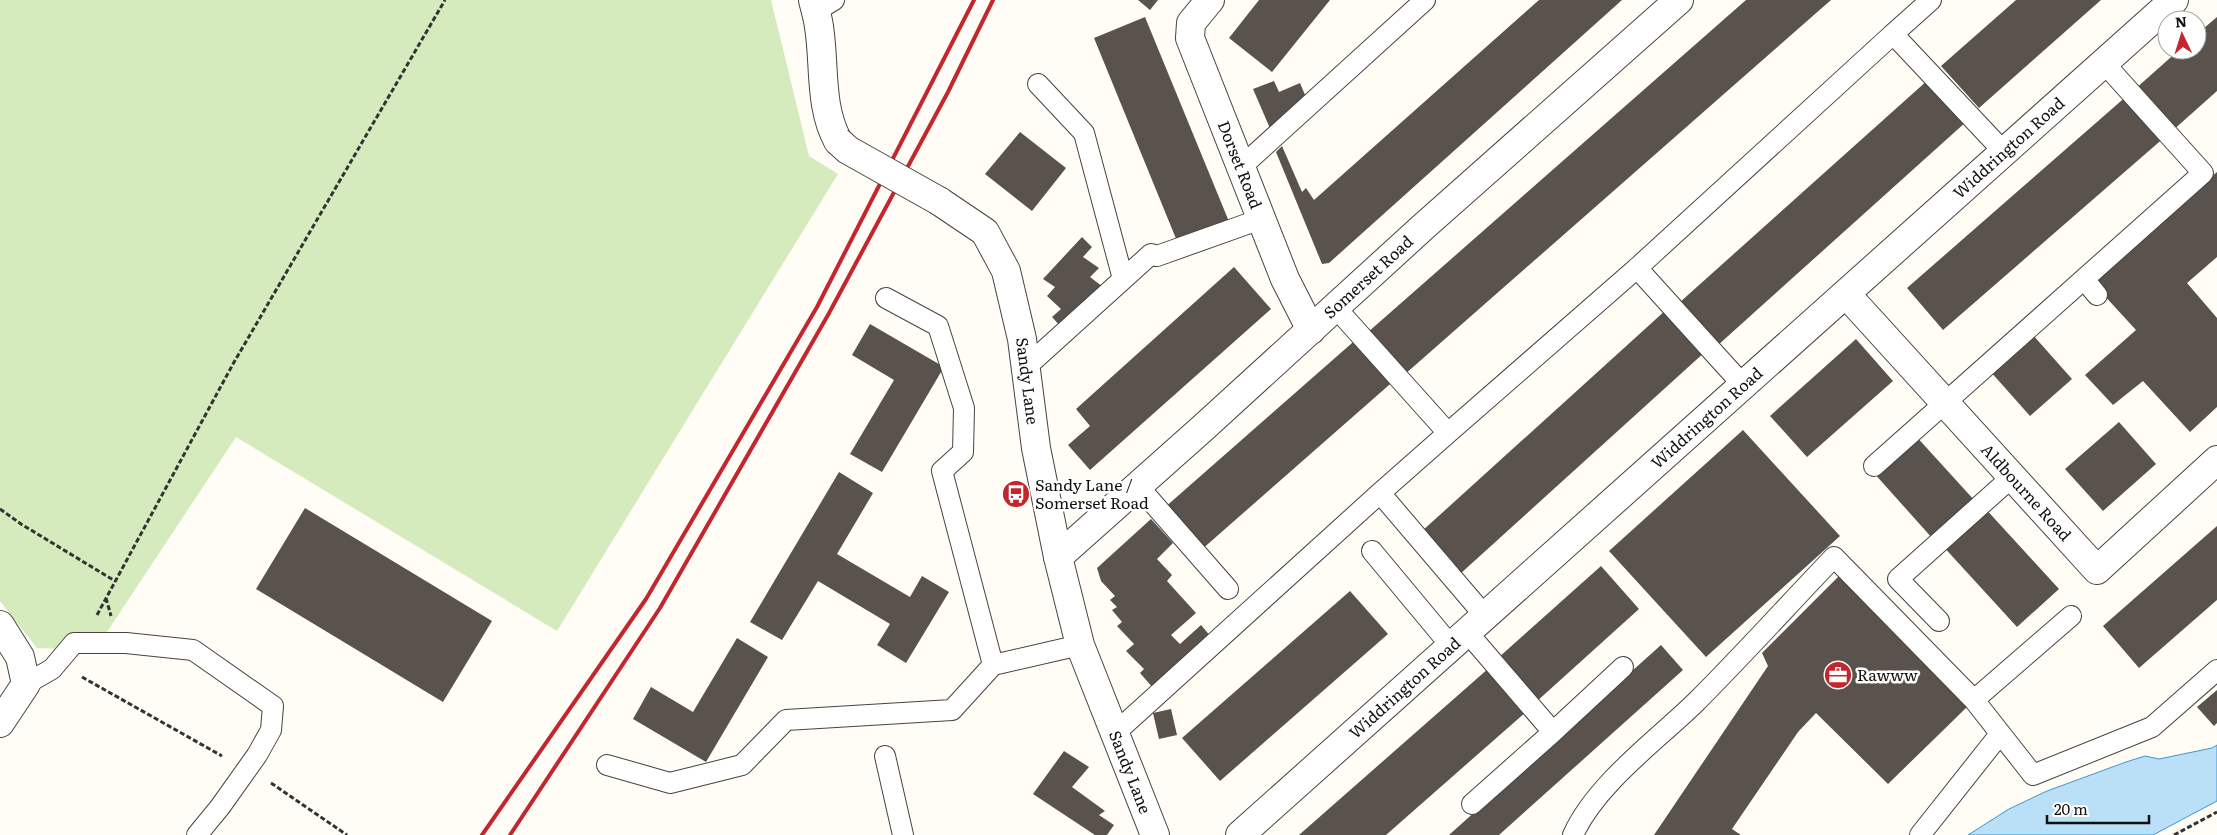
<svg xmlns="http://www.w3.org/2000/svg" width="2217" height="835" viewBox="0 0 2217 835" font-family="Literata,serif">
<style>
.green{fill:#d5ebbd}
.water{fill:#b9e0f7;stroke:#3f96cf}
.building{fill:#5a524d}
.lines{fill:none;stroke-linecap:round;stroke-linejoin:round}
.service-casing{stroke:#444;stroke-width:22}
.minor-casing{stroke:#444;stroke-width:30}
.tertiary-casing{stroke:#444;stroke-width:30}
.path{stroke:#333;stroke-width:3;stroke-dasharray:5 2.5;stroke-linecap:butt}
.service{stroke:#fff;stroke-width:20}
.minor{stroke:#fff;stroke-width:28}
.tertiary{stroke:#fff;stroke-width:28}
.rail{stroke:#c4262e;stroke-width:4}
.tertiary-bridge-casing{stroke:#444;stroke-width:30;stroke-linecap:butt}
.tertiary-bridge{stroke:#fff;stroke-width:28}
.labels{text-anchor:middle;stroke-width:5;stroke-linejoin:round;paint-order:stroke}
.street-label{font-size:16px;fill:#111;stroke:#fff}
.poi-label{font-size:16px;fill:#111;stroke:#fff;text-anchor:start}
</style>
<rect width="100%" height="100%" fill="#fffdf5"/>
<path class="green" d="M0,0H771L809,156L838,174L557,631L236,437L95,650L37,648L0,601Z"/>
<path class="water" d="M2217,745V801L2153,835H1968L2009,809L2047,791L2126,762L2145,756L2159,759L2212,748Z"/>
<path class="building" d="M1138,0H1158L1150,10Z
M1259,0H1330L1272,72L1229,38Z
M1539,0H1622L1329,263L1322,264L1276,152L1282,146L1302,192L1306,188L1314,200Z
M1746,0H1831L1404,375L1367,333Z
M2016,0H2101L1979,108L1941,66Z
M1145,17L1230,224L1179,246L1094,38Z
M2217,17V91L2171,132L2134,90L2179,50H2197V34Z
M1929,79L1967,121L1717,346L1679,303Z
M1274,81L1279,92L1300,83L1308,102L1272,133L1253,89Z
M2129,94L2166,136L1943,330L1907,288Z
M1020,132L1066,168L1032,211L985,174Z
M2217,172V257L2187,283L2217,318V407L2190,432L2143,381L2113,405L2085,375L2136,330L2091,281Z
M1082,237L1092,247L1083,257L1099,268L1090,277L1103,287L1063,329L1052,317L1061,309L1047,296L1055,287L1043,279Z
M1234,267L1271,309L1090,470L1068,445L1090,426L1076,409Z
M1667,309L1706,351L1460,574L1421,532Z
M870,324L944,367L882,472L850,454L894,380L852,355Z
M2032,334L2072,379L2030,416L1990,371Z
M1360,336L1397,378L1200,551L1163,509Z
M1856,339L1893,381L1807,457L1770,416Z
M2119,422L2156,464L2103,511L2065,469Z
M1743,430L1840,536L1706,657L1609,551Z
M1914,434L1975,501L1933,539L1873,472Z
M839,472L873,493L837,554L910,597L922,576L949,592L906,663L877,645L890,624L818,581L782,640L750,622Z
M1983,506L2059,589L2017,627L1941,544Z
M305,508L492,621L443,702L256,589Z
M1151,519L1173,543L1157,559L1172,575L1167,581L1196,613L1171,635L1180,644L1201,625L1212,638L1154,689L1140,673L1144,669L1126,651L1134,644L1117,626L1122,622L1112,610L1117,607L1110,600L1115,596L1101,581L1097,568Z
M2217,526V600L2139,668L2103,626Z
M1601,566L1639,609L1536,702L1498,658Z
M1841,574L1967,707L1888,784L1816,713L1798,732L1732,829L1741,835H1654L1768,666L1762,653Z
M1350,591L1388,634L1220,781L1182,738Z
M737,638L768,657L706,762L633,719L651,687L693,712Z
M1661,645L1683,670L1499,835H1449Z
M1489,668L1527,711L1386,835H1299Z
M2217,690V723L2214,726L2197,707Z
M1171,709L1177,735L1159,739L1153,713Z
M1064,751L1089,767L1072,787L1105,811L1099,815L1114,825L1107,835H1095L1033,794Z"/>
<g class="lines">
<defs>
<path id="service" d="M816,11L834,0
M1893,34L1931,0
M1038,84L1084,133L1123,279
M1240,168L1425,0
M1637,268L1893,34L2004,152
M2084,279L2203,173L2104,63
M886,298L938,326L964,408L963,452L942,471L993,665L1080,645
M1336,308L1448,433L1380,493
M1026,367L1151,254L1157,256L1261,219
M1448,433L1637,268L1743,385
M1874,466L2084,279L2097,295
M1138,486L1228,589
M1372,551L1451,646
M1939,621L1898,579L2012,477
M1467,632L1553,732L1623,667
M26,684L52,669L74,643H126L193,650L273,706L271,730L257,755L220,807L197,835
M1974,700L2071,616
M1115,733L1380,493L1485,616
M885,756L903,835
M607,765L670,783L742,765L786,720L952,710L993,665
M1472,804L1553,732
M1573,835C1596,784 1656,741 1696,702C1743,655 1788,605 1834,557L1974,700L2033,775L2152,727L2217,670
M1920,835L2000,734"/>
<g id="minor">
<path id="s1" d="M1210,0L1191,23L1190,38L1285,279L1311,330"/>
<path id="s2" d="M1846,294L2097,570L2217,460"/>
<path id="s3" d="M1058,557L1204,427L1423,227L1679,0"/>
<path d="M0,625L20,657L26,684L0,723"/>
<path id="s4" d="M1240,835L2174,0"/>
</g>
<g id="tertiary">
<path d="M813,0C815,9 818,18 819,27C825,64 819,107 838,141"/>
<path id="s5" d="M939,201L985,232L1006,271L1022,339L1036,448L1058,557L1080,645L1155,835"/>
</g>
</defs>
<use href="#service" class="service-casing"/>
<use href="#minor" class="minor-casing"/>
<use href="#tertiary" class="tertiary-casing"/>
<path class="path" d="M0,509L21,524L115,581
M106,598L111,616
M97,615L233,364L445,0
M82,677L222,756
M271,783L347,835
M2174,835L2217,812"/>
<use href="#service" class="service"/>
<use href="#minor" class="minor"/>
<use href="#tertiary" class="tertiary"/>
<path class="rail" d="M482,835L646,599L817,307L974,0
M510,835L660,608L828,315L948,92L993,0"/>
<defs>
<path id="tertiary-bridge" d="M838,141L848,150L939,201"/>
</defs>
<use href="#tertiary-bridge" class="tertiary-bridge-casing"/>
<use href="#tertiary-bridge" class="tertiary-bridge"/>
</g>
<defs>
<symbol id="bus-disc" viewBox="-11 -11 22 22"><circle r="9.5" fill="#c4262e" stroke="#fff"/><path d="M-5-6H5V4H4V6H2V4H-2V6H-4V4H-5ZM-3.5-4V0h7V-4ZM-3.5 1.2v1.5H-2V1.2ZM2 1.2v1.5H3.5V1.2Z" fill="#fff"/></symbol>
<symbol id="office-disc" viewBox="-11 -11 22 22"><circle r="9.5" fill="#c4262e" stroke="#fff"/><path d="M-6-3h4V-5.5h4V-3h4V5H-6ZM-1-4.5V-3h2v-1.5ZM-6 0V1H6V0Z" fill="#fff"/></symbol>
</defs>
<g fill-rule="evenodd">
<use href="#bus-disc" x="1000" y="478" width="32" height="32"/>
<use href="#office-disc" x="1822" y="659" width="32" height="32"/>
</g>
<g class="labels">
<g class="street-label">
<text dy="6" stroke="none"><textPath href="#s4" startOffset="1031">Widdrington Road</textPath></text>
<text dy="6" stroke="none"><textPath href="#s1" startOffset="181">Dorset Road</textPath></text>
<text dy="6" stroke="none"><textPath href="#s3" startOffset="418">Somerset Road</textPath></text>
<text dy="6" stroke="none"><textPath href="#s5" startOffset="212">Sandy Lane</textPath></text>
<text dy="6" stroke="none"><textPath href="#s4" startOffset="626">Widdrington Road</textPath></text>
<text dy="6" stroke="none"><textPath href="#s2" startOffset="268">Aldbourne Road</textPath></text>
<text dy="6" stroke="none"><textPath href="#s4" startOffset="221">Widdrington Road</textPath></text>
<text dy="6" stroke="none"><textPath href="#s5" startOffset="618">Sandy Lane</textPath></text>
</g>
<g class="poi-label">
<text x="1035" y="491">Sandy Lane /<tspan x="1035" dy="18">Somerset Road</tspan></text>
<text x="1857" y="681">Rawww</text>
</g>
</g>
<g transform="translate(2182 35) rotate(356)"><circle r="24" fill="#ffffff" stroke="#a0a0a0"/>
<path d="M0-4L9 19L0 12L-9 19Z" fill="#c4262e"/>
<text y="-8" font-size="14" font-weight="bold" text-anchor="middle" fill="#111111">N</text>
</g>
<path d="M2047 815v8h102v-8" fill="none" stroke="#111111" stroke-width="2.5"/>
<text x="2054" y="815" font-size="15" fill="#111111" stroke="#ffffff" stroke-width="4" paint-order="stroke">20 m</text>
</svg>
